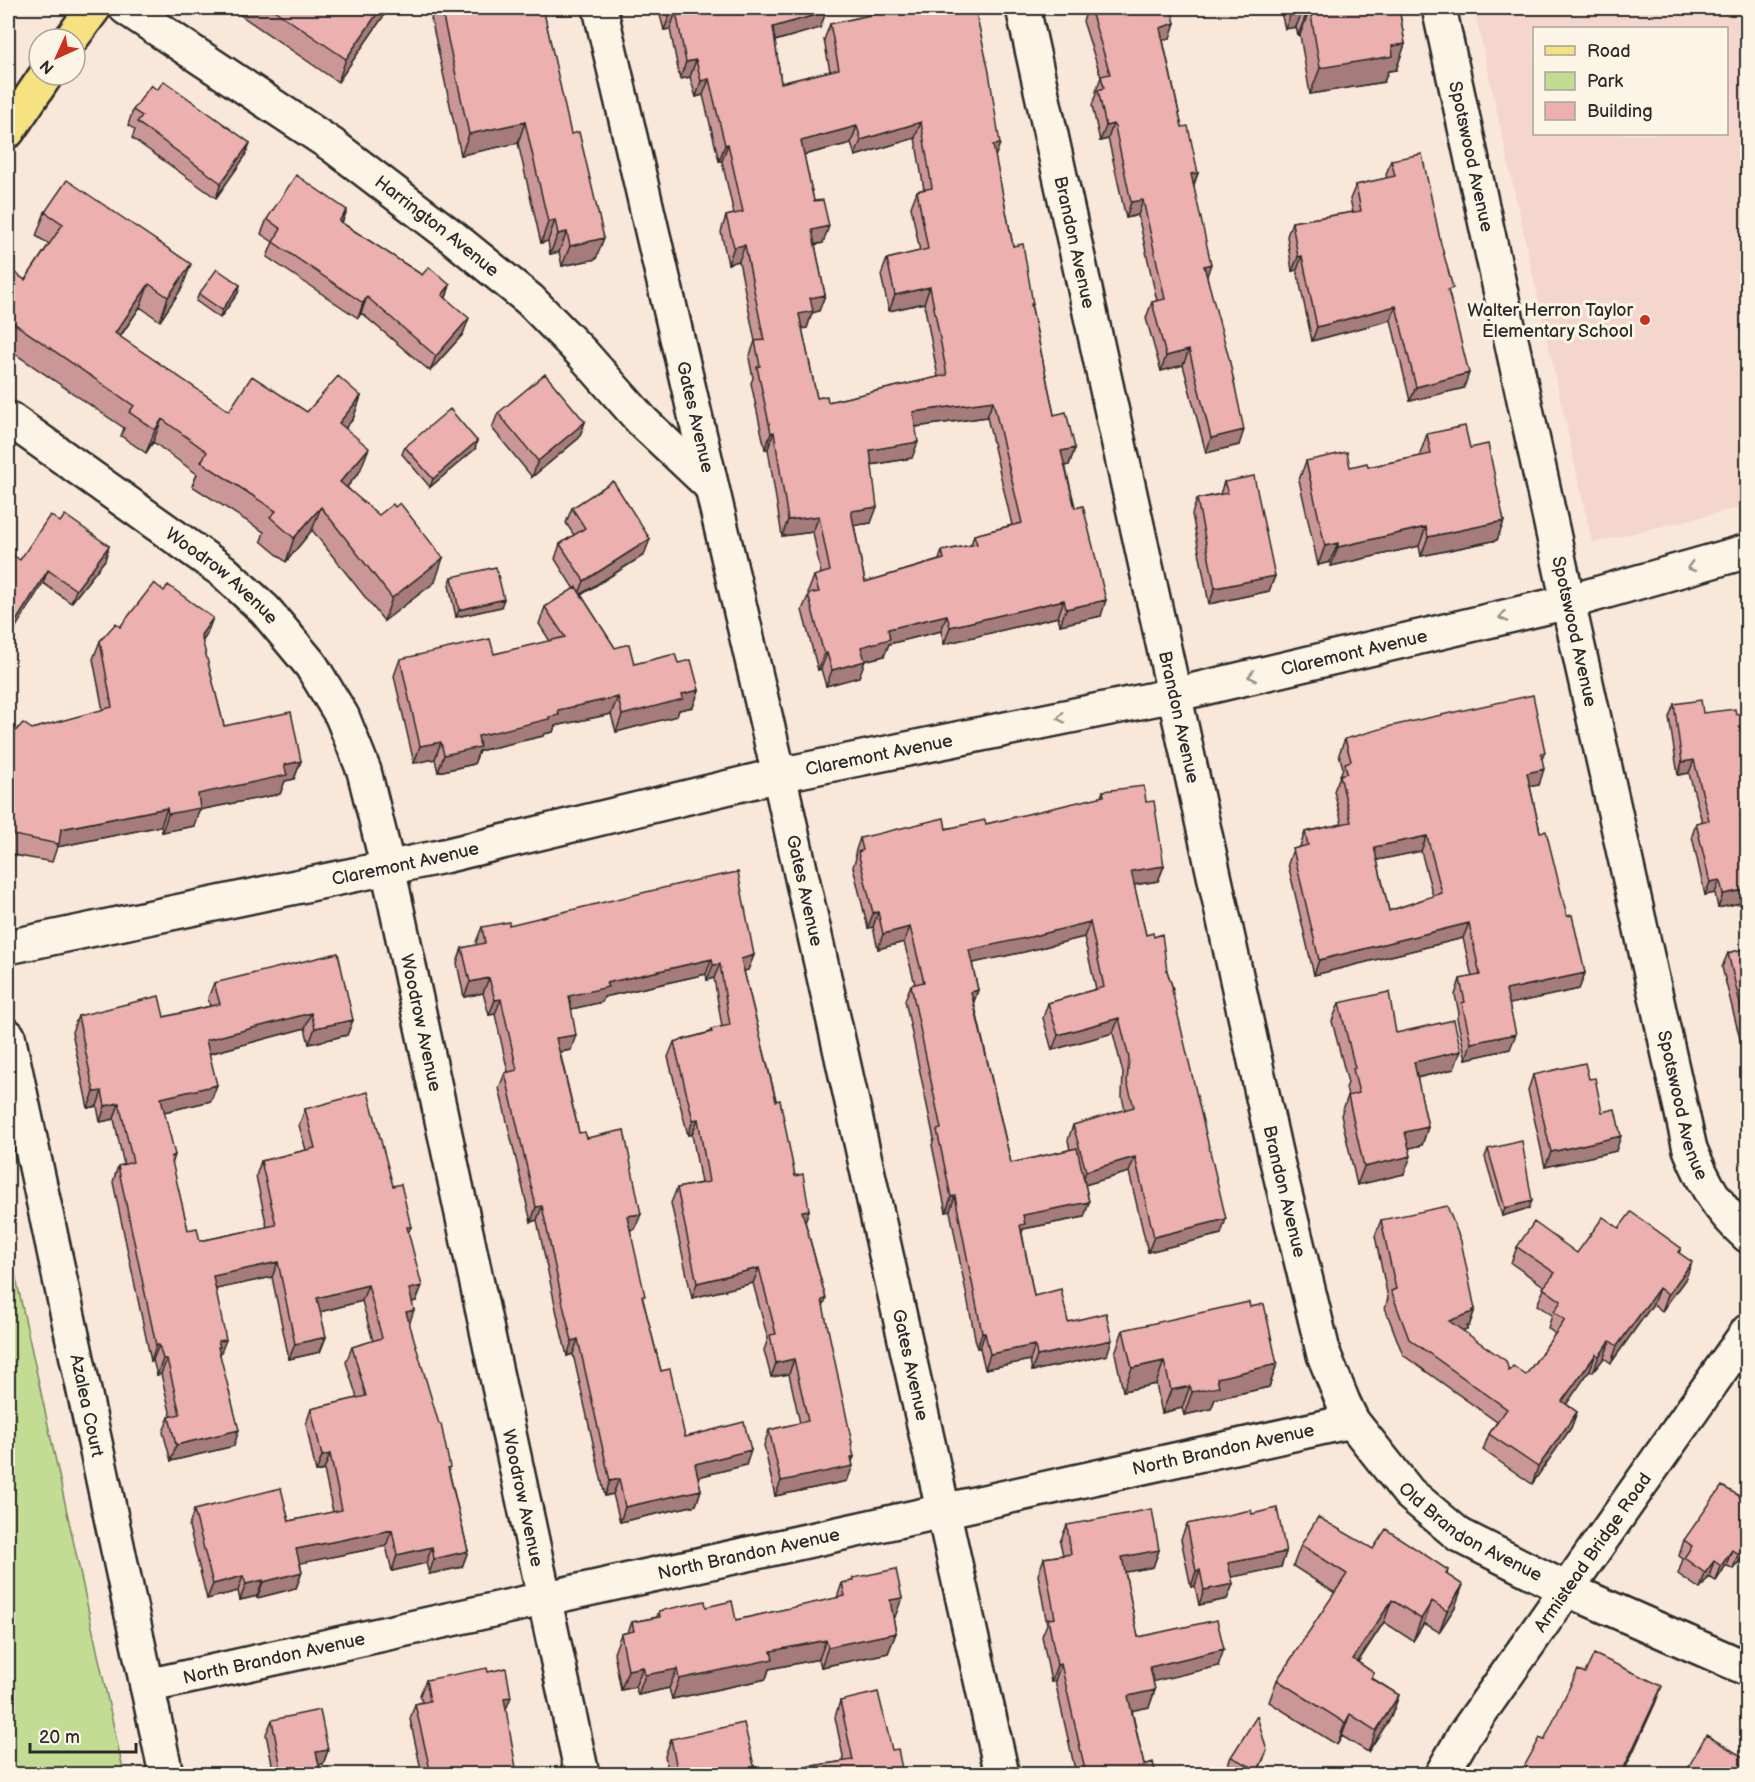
<svg xmlns="http://www.w3.org/2000/svg" width="1755" height="1782" viewBox="0 0 1755 1782" font-family="'Balsamiq Sans',sans-serif">
<style>
.built{fill:#f5d6cd;fill-rule:evenodd}
.green{fill:#c2dc93;stroke:#76845f;stroke-width:1.5}
.lines{fill:none;stroke-linecap:round;stroke-linejoin:round}
.minor-casing{stroke:#2b2b2b;stroke-width:38}
.major-casing{stroke:#2b2b2b;stroke-width:38}
.minor{stroke:#fcf5e5;stroke-width:33}
.major{stroke:#f7e281;stroke-width:33}
.wall{fill:#cb9796;stroke:#2b2b2b;stroke-width:1.5;fill-rule:evenodd}
.shaded-wall{fill:#a57b7a;stroke:#2b2b2b;stroke-width:1.5}
.building{fill:#ecb0ae;stroke:#2b2b2b;stroke-width:1.5;fill-rule:evenodd}
.oneway{stroke:#949088}
.poi-dot{fill:#c8321e;stroke:#fcf5e5;stroke-width:2}
.labels{text-anchor:middle;stroke-width:6;stroke-linejoin:round;paint-order:stroke}
.street-label{font-size:18px;fill:#2b2b2b;stroke:#fcf5e5}
.poi-label{font-size:18px;fill:#2b2b2b;stroke:#fcf5e5;text-anchor:end}
</style>
<rect width="100%" height="100%" fill="#f9e7da"/>
<filter id="ink" filterUnits="userSpaceOnUse"><feTurbulence type="fractalNoise" baseFrequency=".0167" numOctaves="2"/><feDisplacementMap in="SourceGraphic" scale="12" xChannelSelector="R" yChannelSelector="G"/><feConvolveMatrix kernelMatrix="1 2 1 2 8 2 1 2 1" color-interpolation-filters="sRGB"/></filter>
<g filter="url(#ink)">
<path class="built" d="M1474,8H1747V506L1592,543ZM1534,28H1726V134H1534Z"/>
<path class="green" d="M8,1241L124,1774H8Z"/>
<g class="lines">
<defs>
<g id="minor">
<path id="s1" d="M126,8L332,145L450,235L530,300L582,353L642,421L711,486"/>
<path id="s2" d="M600,8L779,775L1002,1774"/>
<path id="s3" d="M1023,8L1277,1161L1324,1355L1343,1402L1352,1421L1409,1493L1459,1535L1566,1589L1748,1669"/>
<path id="s4" d="M1439,8L1568,602L1690,1149C1705,1186 1718,1209 1748,1236"/>
<path id="s5" d="M8,418L223,571L265,610L311,665L342,716L364,771L388,868L582,1774"/>
<path id="s6" d="M8,947L440,857L779,775L1174,695L1568,602L1748,551"/>
<path id="s7" d="M8,1036L166,1774"/>
<path id="s8" d="M147,1686L1352,1421"/>
<path id="s9" d="M1442,1774L1465,1734L1748,1331"/>
</g>
<path id="major" d="M71,39L94,8
M8,131L46,75"/>
</defs>
<use href="#minor" class="minor-casing"/>
<use href="#major" class="major-casing"/>
<use href="#minor" class="minor"/>
<use href="#major" class="major"/>
</g>
<path class="wall" d="M230,8H389L338,82Z
M435,8H543L596,259L562,266L559,252L550,254L548,241L541,243L518,143L461,155L431,18Z
M658,8H825L826,12L820,28L775,41L781,83L830,71L824,40L830,24L892,10V8H975L995,157L1013,246L1033,304L1032,308L1054,415L1075,448L1069,465H1065L1101,616L1060,625L1058,617L944,644L941,631L889,644L884,656L864,661L859,677L826,686L821,669L818,670L802,610L809,594L808,592L814,576L821,574L813,532L782,536L768,449H765L751,383L753,378L749,358L755,341L739,261L728,264L721,232L726,216L734,214L722,161H719L703,95L696,97L690,77L680,79L670,29L664,30ZM915,138L924,189L917,191L911,207L920,251L887,259L881,275L889,311L924,303L938,377L828,402L817,398L802,328H807L812,313L819,311L825,295L815,245L823,243L804,155L851,143L855,156ZM987,417L1012,525L974,535L971,545L942,551L939,560L865,582L854,525L871,523L872,465L912,458L916,427Z
M1083,8H1171L1170,38L1163,40L1182,127L1198,173L1194,185L1207,276L1239,445L1206,453L1183,365L1161,371L1146,318L1152,302L1157,301L1138,215L1126,218L1109,142L1108,139L1100,141L1092,105L1096,94V91L1101,77L1083,21L1085,16Z
M1280,8H1399L1405,44L1396,70L1388,71L1384,82L1310,94L1300,35H1298L1296,27L1285,29Z
M157,90L250,143L244,158L216,198L132,138L135,130L128,125L133,110Z
M1391,160L1450,296L1464,388L1410,401L1391,320L1312,341L1297,270L1292,271L1287,236L1292,222L1353,212L1350,199L1356,185L1387,178L1386,175Z
M347,210L342,223L422,275L450,285L446,298L463,334L430,371L361,313L358,318L267,257L273,242L261,234L267,219Z
M45,212L182,288L160,321L140,307L120,337L229,411L307,412L361,396L353,419L345,428L360,471L347,487L435,582L384,621L312,530L286,562L261,541L264,532L192,486L197,474L153,442L146,453L121,436L124,428L8,349V268L25,280L49,244L36,236Z
M240,285L238,293L220,318L196,301L199,294Z
M498,413L585,422L579,438L532,477L492,428Z
M1427,434L1470,448L1504,521L1497,540L1421,556L1419,546L1331,566L1330,562L1318,565L1299,480L1306,461L1350,467H1368L1421,456L1420,454Z
M405,447L475,449L430,487L402,454Z
M1224,482L1275,576L1269,591L1209,604L1192,514L1197,499L1220,494Z
M572,508L644,555L581,595L615,648L634,664L678,663L699,690L693,707L679,710L677,716L616,732L611,714L555,726L553,732L544,734L543,736L479,751L474,764L438,772L435,759L414,763L394,676L400,659L494,654L550,641L539,624L545,607L574,589L555,559L560,544L574,535L566,523Z
M109,546L105,560L71,603L43,583L20,560Z
M452,577L501,607L456,617L449,585Z
M120,627L206,636L202,642L224,726L301,761L294,779L285,781L280,794L199,810L194,826L162,832L161,826L57,847L52,862L8,854V739L32,729L103,710L93,659L100,641Z
M1674,704L1703,713L1745,809L1748,818V901L1718,908L1715,893L1705,895L1692,836L1696,823L1702,822L1689,773L1678,775L1669,717Z
M1345,739L1545,752L1542,759L1539,785L1530,786L1540,832L1585,973L1579,989L1509,1004L1510,1049L1466,1059L1457,1018L1459,1013L1455,995L1460,979L1472,977L1463,938L1314,975L1288,864L1293,849L1300,847L1305,832L1342,824L1334,791L1343,768L1339,754ZM1421,851L1433,896L1389,911L1377,860Z
M1103,791L1146,802L1164,866L1158,881L1134,885L1146,935L1167,971L1173,989L1172,992L1221,1234L1148,1252L1129,1172L1085,1185L1089,1202L1084,1217L1023,1229L1022,1233L1034,1296L1068,1322L1107,1355L1032,1371L1030,1360L985,1369L980,1348H977L950,1211L946,1212L932,1145L934,1139L905,1000L911,985L915,984L904,942L878,949L873,927L868,928L853,867L856,858L855,853L860,838L986,824L1101,797ZM1084,937L1096,989L1048,1003L1043,1018L1052,1050L1113,1033L1123,1073L1122,1097L1125,1110L1073,1125L1068,1140L1070,1150L1011,1163L974,1002L978,990L972,963L1024,952Z
M509,925L754,955L748,970L744,971L795,1176L809,1210L805,1221L826,1299L823,1307L851,1446L852,1461L847,1481L775,1496L764,1445L769,1430L800,1423L789,1374L771,1377L764,1350L768,1339L753,1283L692,1298L671,1203L677,1188L701,1183L692,1134L688,1135L668,1057L674,1042L710,1032L711,1029L722,1027L714,978L707,980L706,974L604,997L602,1002L571,1009V1050L560,1052L579,1133L587,1138L635,1229L630,1230L643,1300L661,1371L685,1437L751,1450L746,1465L698,1477L701,1490L696,1505L620,1522L613,1494L605,1496L573,1354L567,1356L559,1323L537,1220L531,1222L499,1088L505,1073L508,1072L495,1014L489,1015L483,993L464,997L457,963L462,948L477,945L476,942L482,927Z
M1748,948V1041L1741,1043L1722,967L1728,953Z
M214,983L353,1020L347,1035L309,1044L305,1028L209,1054L211,1101L164,1112L172,1164L188,1230L200,1241L267,1227L256,1176L261,1161L306,1150L299,1125L305,1109L393,1186L411,1227L408,1233L416,1301L412,1302L409,1324L449,1471L468,1551L462,1567L429,1574L426,1563L392,1571L386,1546L300,1563L302,1572L296,1588L257,1598V1596L240,1600L238,1591L207,1599L189,1526L194,1510L289,1521L333,1512L324,1470L316,1472L306,1424L311,1409L357,1398L346,1362L352,1347L373,1341L362,1301L320,1312L326,1337L320,1352L289,1359L272,1277L216,1289L220,1355L234,1446L171,1461L163,1432L169,1417L171,1416L161,1374L157,1375L153,1360L151,1361L113,1182L118,1166L124,1165L114,1119L100,1122L97,1106L88,1108L72,1032L78,1016L164,1017L210,1006L208,998Z
M1339,1003L1396,1033L1454,1069L1417,1078L1428,1127L1422,1145L1409,1148L1404,1174L1357,1185L1341,1115L1348,1096L1346,1088L1348,1083L1332,1021Z
M1533,1075L1602,1112L1616,1151L1545,1167L1528,1090Z
M1748,1080V1095L1743,1092Z
M1488,1149L1529,1208L1502,1216L1485,1157Z
M1381,1220L1475,1309L1469,1326H1467V1329L1462,1330L1509,1371L1526,1375L1555,1334L1548,1328L1552,1315L1537,1305L1545,1287L1511,1263L1517,1247L1577,1253L1619,1228L1681,1248L1679,1253L1686,1278L1662,1311L1653,1304L1611,1363L1604,1358L1593,1372L1590,1370L1566,1404L1577,1412L1571,1428L1532,1484L1483,1450L1489,1434L1497,1422L1403,1355L1385,1308L1388,1298L1375,1236Z
M1250,1307L1277,1364L1269,1387L1215,1399L1211,1409L1184,1415L1182,1408L1162,1413L1156,1384L1123,1391L1115,1353L1123,1330Z
M1748,1501V1551L1733,1569L1726,1565L1716,1581L1709,1577L1700,1589L1678,1574L1683,1559L1679,1556L1684,1540Z
M1252,1514L1286,1552L1281,1567L1231,1577L1233,1584L1227,1599L1199,1605L1195,1586L1191,1587L1181,1539L1187,1524Z
M1067,1525L1159,1550L1153,1567L1125,1572L1138,1637L1218,1666L1153,1681L1155,1690L1149,1707L1132,1710L1144,1765L1156,1774H1076L1055,1681L1051,1682L1042,1636L1047,1624L1038,1575L1044,1558L1063,1555L1060,1542Z
M1301,1545L1373,1549L1448,1570L1447,1574L1455,1607L1439,1632L1424,1623L1413,1641L1384,1622L1358,1662L1374,1673L1372,1678L1399,1695L1391,1717L1368,1752L1342,1736L1337,1745L1269,1702L1277,1680L1335,1593L1293,1566Z
M853,1578L895,1617L893,1618L896,1633L888,1653L821,1667L819,1659L769,1669L766,1679L672,1699L669,1688L638,1695L635,1687L621,1690L614,1653L621,1634L628,1632L632,1622L657,1617L659,1611L706,1607L736,1620L837,1598L842,1583L852,1581Z
M488,1672L506,1711L513,1774H422L410,1719L415,1704L422,1702L420,1695L426,1680Z
M840,1701L892,1750L903,1774H803L806,1767L844,1761L835,1717Z
M272,1720L328,1750L323,1764L319,1765L321,1774H274L266,1734Z
M671,1739L756,1774H669L665,1756Z
M1231,1757L1264,1758L1257,1774H1249L1228,1764Z
M1688,1768L1748,1774H1685Z"/>
<path class="shaded-wall" d="M381,8H389L338,82L346,59Z
M1293,8H1304L1296,27L1285,29Z
M1310,9L1300,35H1298L1308,10Z
M676,12L670,29L664,30L670,14Z
M826,12L820,28L767,43L773,27Z
M1175,23L1170,38L1155,43L1160,28Z
M1405,44L1396,70L1388,71L1384,82L1310,94L1320,68L1392,46Z
M696,60L690,77L680,79L686,62Z
M709,79L703,95L696,97L701,81Z
M525,122L518,143L461,155L469,134Z
M921,122L915,138L855,156L861,140Z
M1113,124L1108,139L1100,141L1106,126Z
M857,126L851,143L795,157L801,141Z
M250,143L244,158L216,198L221,183Z
M728,144L722,161H719L725,145Z
M1000,144L994,160L993,145Z
M1198,173L1192,188L1191,174Z
M1143,200L1138,215L1126,218L1131,202Z
M347,210L341,225L339,221Z
M555,220L548,241L541,243L548,222Z
M829,226L823,243L806,246L812,230Z
M567,232L559,252L550,254L558,234Z
M604,238L596,259L562,266L570,246Z
M745,245L739,261L728,264L734,247Z
M1302,256L1297,270L1292,271L1298,257Z
M191,264L182,288L160,321L168,297Z
M1211,264L1206,279L1204,266Z
M149,284L140,307L106,357L115,333Z
M240,285L238,293L220,318L222,310Z
M450,285L445,300L442,295Z
M930,287L924,303L889,311L895,295Z
M825,295L819,311L812,313L807,328L793,330L799,314L810,298Z
M367,297L361,313L358,318L363,303Z
M1396,306L1391,320L1312,341L1317,327Z
M469,318L463,334L430,371L436,356Z
M1189,350L1183,365L1161,371L1166,356Z
M1469,373L1464,388L1410,401L1416,387Z
M361,396L353,419L330,446L339,423Z
M993,401L987,417L907,428L913,412Z
M162,419L153,442L146,453L155,430Z
M585,422L579,438L532,477L538,461Z
M1244,430L1239,445L1206,453L1211,438Z
M774,432L768,449H765L771,433Z
M477,441L475,449L430,487L433,479Z
M918,442L912,458L864,466L870,450Z
M369,448L360,471L332,505L340,482Z
M1075,448L1069,465L1056,467L1061,451Z
M321,507L312,530L286,562L294,538Z
M877,507L871,523L845,527L851,511Z
M819,516L813,532L782,536L788,520Z
M1504,521L1497,540L1421,556L1428,537Z
M1426,527L1419,546L1331,566L1338,547Z
M650,539L644,555L578,596L584,581Z
M1338,543L1330,562L1318,565L1325,546Z
M109,546L105,560L71,603L76,590Z
M443,558L435,582L384,621L392,598Z
M48,570L43,583L8,640V634Z
M1275,576L1269,591L1209,604L1215,588Z
M504,599L501,607L456,617L459,610Z
M1064,600L1058,617L944,644L950,627Z
M1106,600L1101,616L1060,625L1066,609Z
M947,615L941,631L889,644L884,656L855,663L861,647L888,629Z
M213,618L206,636L194,653L201,635Z
M827,653L821,669L818,670L824,654Z
M865,661L859,677L826,686L832,670Z
M699,690L693,707L679,710L677,716L616,732L622,715L682,694Z
M618,697L611,714L555,726L553,732L544,734L543,736L479,751L474,764L438,772L444,755L478,736L549,717L558,710Z
M441,742L435,759L414,763L420,746Z
M1694,760L1689,773L1678,775L1682,762Z
M301,761L294,779L285,781L280,794L199,810L194,826L162,832L168,814L198,794L284,765Z
M1544,769L1539,785L1521,788L1527,773Z
M1748,797V809L1738,811L1743,798Z
M167,808L161,826L57,847L61,829Z
M1427,836L1421,851L1368,862L1374,847Z
M1164,866L1158,881L1126,886L1131,871Z
M1720,880L1715,893L1705,895L1710,882Z
M1748,889V901L1718,908L1723,894Z
M878,912L873,927L868,928L873,913Z
M1090,922L1084,937L1024,952L964,965L969,950Z
M1469,923L1463,938L1314,975L1319,960Z
M910,927L904,942L878,949L883,934Z
M754,955L748,970L735,974L741,959Z
M712,959L706,974L604,997L602,1002L563,1011L569,996L606,983Z
M720,964L714,978L707,980L713,965Z
M1585,973L1579,989L1501,1006L1506,990Z
M489,978L483,993L464,997L470,982Z
M978,990L972,1005L971,992Z
M501,999L495,1014L489,1015L495,1000Z
M311,1013L305,1028L200,1056L206,1040Z
M1119,1018L1113,1033L1052,1050L1058,1035Z
M353,1020L347,1035L309,1044L315,1028Z
M1748,1028V1041L1741,1043L1746,1029Z
M1516,1034L1510,1049L1466,1059L1471,1043Z
M576,1035L571,1050L551,1053L556,1038Z
M1461,1051L1454,1069L1407,1080L1414,1062Z
M217,1085L211,1101L155,1114L161,1098Z
M102,1091L97,1106L88,1108L94,1092Z
M119,1103L114,1119L100,1122L105,1106Z
M698,1119L692,1134L688,1135L693,1120Z
M1428,1127L1422,1145L1398,1151L1405,1132Z
M1621,1136L1616,1151L1545,1167L1551,1152Z
M175,1155L170,1171L171,1157Z
M1411,1156L1404,1174L1357,1185L1364,1167Z
M1135,1157L1129,1172L1081,1186L1086,1171Z
M955,1196L950,1211L946,1212L951,1197Z
M1532,1201L1529,1208L1502,1216L1505,1208Z
M1089,1202L1084,1217L1023,1229L1019,1239L1015,1240L1023,1215Z
M542,1206L537,1220L531,1222L536,1207Z
M809,1210L804,1225L802,1211Z
M641,1214L635,1229L622,1231L627,1216Z
M1226,1219L1221,1234L1148,1252L1154,1237Z
M278,1262L272,1277L207,1291L213,1276Z
M1692,1262L1686,1278L1662,1311L1668,1295Z
M759,1268L753,1283L692,1298L697,1283Z
M368,1285L362,1301L312,1314L317,1298Z
M422,1286L416,1301L403,1304L409,1289Z
M1659,1288L1653,1304L1611,1363L1617,1346Z
M1475,1309L1469,1326H1467V1329L1443,1337L1449,1321Z
M414,1310L409,1325L406,1312Z
M982,1333H985L980,1348H977Z
M326,1337L320,1352L289,1359L295,1344Z
M578,1339L573,1354L567,1356L572,1341Z
M226,1340L220,1355L217,1356L218,1341Z
M1112,1340L1107,1355L1032,1371L1037,1356Z
M1610,1341L1604,1358L1593,1372L1599,1356Z
M156,1345H159L153,1360L151,1361Z
M1035,1345L1030,1360L985,1369L990,1354Z
M1596,1354L1590,1370L1557,1418L1562,1401Z
M163,1359H167L161,1374L157,1375Z
M794,1359L789,1374L771,1377L776,1363Z
M1164,1361L1156,1384L1123,1391L1132,1368Z
M1277,1364L1269,1387L1215,1399L1211,1409L1184,1415L1192,1392L1217,1378Z
M1190,1386L1182,1408L1162,1413L1171,1390Z
M1577,1412L1571,1428L1532,1484L1538,1467Z
M239,1430L234,1446L171,1461L176,1445Z
M751,1450L746,1465L690,1479L695,1464Z
M330,1454L324,1470L316,1472L322,1456Z
M854,1457L850,1466H853L847,1481L775,1496L781,1481Z
M619,1479L613,1494L605,1496L610,1481Z
M701,1490L696,1505L620,1522L625,1507Z
M392,1530L386,1546L291,1565L296,1549Z
M1748,1542V1551L1733,1569L1738,1554Z
M432,1547L426,1563L392,1571L397,1555Z
M1159,1550L1153,1567L1116,1574L1122,1557Z
M1732,1550L1726,1565L1716,1581L1721,1566Z
M468,1551L462,1567L429,1574L434,1559Z
M1286,1552L1281,1567L1223,1579L1228,1563Z
M1714,1561L1709,1577L1700,1589L1705,1573Z
M1200,1570L1195,1586L1191,1587L1196,1571Z
M302,1572L296,1588L257,1598L263,1582Z
M243,1576L238,1591L207,1599L213,1584Z
M263,1580L257,1596L240,1600L246,1584Z
M1233,1584L1227,1599L1199,1605L1204,1590Z
M1463,1585L1455,1607L1439,1632L1447,1611Z
M902,1598L895,1617L883,1620L890,1600Z
M1392,1600L1384,1622L1345,1681L1353,1659Z
M1432,1601L1424,1623L1413,1641L1421,1619Z
M896,1633L888,1653L821,1667L828,1647Z
M826,1640L819,1659L769,1669L766,1679L672,1699L679,1679L771,1651Z
M1224,1649L1218,1666L1143,1684L1150,1667Z
M1061,1664L1055,1681L1051,1682L1057,1665Z
M643,1667L635,1687L621,1690L628,1670Z
M677,1669L669,1688L638,1695L645,1675Z
M1662,1686L1655,1704L1623,1774H1621Z
M1155,1690L1149,1707L1122,1713L1128,1696Z
M1399,1695L1391,1717L1368,1752L1376,1731Z
M511,1697L505,1712L504,1698Z
M1350,1714L1342,1736L1337,1745L1345,1723Z
M328,1750L323,1764L311,1766L316,1752Z"/>
<path class="building" d="M271,8H381L346,59Z
M441,8H543L571,134L579,132L604,238L570,246L567,232L558,234L555,220L548,222L525,122L469,134Z
M669,8H825L826,12L773,27L781,83L839,69L830,24L901,8H975L989,72L1000,144L993,145L1013,246L1023,244L1033,304H1031L1054,415L1066,412L1075,448L1061,451L1075,508L1083,506L1106,600L1066,609L1064,600L950,627L947,615L888,629L890,639L861,647L865,661L832,670L827,653L824,654L808,594L819,592L814,576L830,571L819,516L788,520L774,432L771,433L757,367L760,366L755,341L764,340L745,245L734,247L726,216L743,212L728,144L725,145L709,79L701,81L696,60L686,62L676,12L670,14ZM921,122L932,188L917,191L928,249L887,259L895,295L930,287L947,375L828,402L827,396L817,398L799,314L813,311L810,298L825,295L812,230L829,226L823,200L814,201L801,141L857,126L861,140ZM993,401L1022,523L974,535L977,544L942,551L944,559L865,582L851,511L877,507L870,450L918,442L913,412Z
M1090,8H1171L1175,23L1160,28L1182,127L1188,126L1198,173L1191,174L1211,264L1204,266L1229,358L1244,430L1211,438L1189,350L1166,356L1152,302L1165,299L1143,200L1131,202L1115,127L1113,124L1106,126L1098,90L1104,88L1101,76L1110,74Z
M1307,8H1399L1405,44L1392,46L1393,56L1320,68L1310,9L1308,10Z
M164,81L250,143L221,183L137,122L142,116L133,110L151,85L157,90Z
M1422,154L1441,244L1453,288L1448,290L1469,373L1416,387L1396,306L1317,327L1302,256L1298,257L1292,222L1361,211L1356,185L1395,176L1391,160Z
M296,175L347,210L339,221L422,275L429,267L450,285L442,295L469,318L436,356L367,297L363,303L273,242L281,229L267,219Z
M67,180L191,264L168,297L149,284L115,333L229,411L252,376L307,412L338,376L361,396L339,423L369,448L340,482L379,515L393,504L395,507L400,503L443,558L392,598L321,507L294,538L270,517L276,511L201,462L207,452L162,419L155,430L129,412L134,406L8,319V268L25,280L63,224L45,212Z
M217,269L240,285L222,310L199,294Z
M545,374L585,422L538,461L498,413Z
M450,409L477,441L433,479L405,447Z
M1465,426L1470,448L1488,444L1504,521L1428,537L1426,527L1338,547V543L1325,546L1306,461L1347,452L1350,467L1367,463L1368,467L1431,454L1427,434Z
M1254,476L1275,576L1215,588L1197,499L1228,493L1224,482Z
M613,481L650,539L584,581L560,544L585,528L572,508Z
M50,515L60,522L65,515L109,546L76,590L48,570L8,634V564L13,555L20,560Z
M496,567L504,599L459,610L452,577Z
M154,583L164,591L168,585L213,618L201,635L224,726L291,712L301,761L284,765L287,775L198,794L200,808L168,814L167,808L61,829L59,844L8,834V739L23,723L32,729L112,707L100,641L116,623L120,627Z
M576,587L615,648L629,644L634,664L675,654L678,663L691,660L699,690L682,694L683,699L622,715L618,697L558,710L559,715L549,717V719L478,736L480,747L444,755L441,742L420,746L400,659L490,639L494,654L565,637L545,607Z
M1533,695L1545,752L1541,753L1544,769L1527,773L1540,832L1546,831L1567,916L1572,915L1585,973L1506,990L1516,1034L1471,1043L1462,1003L1465,1002L1460,979L1480,975L1469,923L1319,960L1293,849L1308,845L1305,832L1351,822L1340,775L1347,773L1345,763L1351,761L1345,739L1391,726ZM1427,836L1442,893L1389,911L1374,847Z
M1701,700L1703,713L1735,709L1736,714L1744,713L1746,729H1748V797L1743,798L1748,818V889L1723,894L1720,880L1710,882L1696,823L1709,820L1694,760L1682,762L1674,704Z
M1144,786L1146,802L1154,801L1164,866L1131,871L1146,935L1153,933L1154,937L1162,934L1167,971L1173,989L1172,990L1226,1219L1154,1237L1135,1157L1086,1171L1073,1125L1134,1107L1127,1082L1129,1058L1119,1018L1058,1035L1048,1003L1104,987L1090,922L1030,937L969,950L978,990L971,992L1011,1163L1077,1148L1089,1202L1023,1215L1025,1224L1020,1225L1034,1296L1061,1289L1068,1322L1106,1313L1112,1340L1037,1356L1035,1345L990,1354L985,1333H982L955,1196L951,1197L937,1130L941,1129L911,985L924,982L910,927L883,934L878,912L873,913L858,852L863,850L860,838L944,818L946,829L985,820L986,824L1104,796L1103,791Z
M738,872L754,955L741,959L776,1101L780,1100L795,1176L803,1174L809,1210L802,1211L826,1299L822,1300L852,1443L851,1444L854,1457H851L853,1466L781,1481L769,1430L808,1421L794,1359L776,1363L770,1335L776,1334L759,1268L697,1283L677,1188L709,1182L698,1119L693,1120L674,1042L712,1032L711,1029L730,1025L720,964L713,965L712,959L606,983L608,987L569,996L576,1035L556,1038L579,1133L585,1132L587,1138L624,1130L641,1214L627,1216L645,1296H642L661,1371L670,1369L685,1437L744,1422L751,1450L695,1464L701,1490L625,1507L619,1479L610,1481L578,1339L572,1341L564,1309L542,1206L536,1207L505,1073L517,1070L501,999L495,1000L489,978L470,982L462,948L485,943L482,927L509,922V925L692,881Z
M1748,948V1028L1746,1029L1728,953Z
M338,953L353,1020L315,1028L311,1013L206,1040L217,1085L161,1098L175,1155L171,1157L188,1230L197,1228L200,1241L276,1225L261,1161L315,1148L305,1109L368,1092L393,1186L401,1184L411,1227H407L422,1286L409,1289L414,1310L406,1312L439,1424H441L450,1467L448,1468L468,1551L434,1559L432,1547L397,1555L392,1530L296,1549L302,1572L263,1582V1580L246,1584L243,1576L213,1584L194,1510L281,1488L289,1521L342,1510L330,1454L322,1456L311,1409L366,1396L352,1347L382,1338L368,1285L317,1298L326,1337L295,1344L278,1262L213,1276L226,1340L218,1341L220,1347H218L239,1430L176,1445L169,1417L180,1414L167,1359H163L159,1345H156L118,1166L133,1162L119,1103L105,1106L102,1091L94,1092L78,1016L159,996L164,1017L220,1004L214,983Z
M1389,992L1396,1033L1454,1020L1461,1051L1414,1062L1428,1127L1405,1132L1411,1156L1364,1167L1348,1096L1359,1093L1353,1069L1355,1068L1339,1003Z
M1585,1063L1589,1079L1595,1078L1602,1112L1615,1109L1621,1136L1551,1152L1533,1075Z
M1522,1141L1532,1201L1505,1208L1488,1149Z
M1447,1206L1461,1241L1475,1309L1472,1311L1473,1312L1449,1321L1506,1361L1509,1371L1513,1366L1526,1375L1565,1320L1554,1312L1561,1301L1543,1288L1555,1273L1517,1247L1534,1222L1577,1253L1603,1217L1619,1228L1631,1212L1681,1248L1678,1252L1692,1262L1668,1295L1659,1288L1617,1346L1610,1341L1599,1356L1596,1354L1562,1401L1577,1412L1538,1467L1489,1434L1507,1409L1409,1339L1391,1291L1396,1289L1381,1220Z
M1249,1302L1250,1307L1264,1304L1277,1364L1217,1378L1219,1387L1192,1392L1190,1386L1171,1390L1164,1361L1132,1368L1123,1330Z
M1722,1486L1748,1501V1542L1738,1554L1732,1550L1721,1566L1714,1561L1705,1573L1684,1558L1692,1546L1684,1540Z
M1277,1508L1286,1552L1228,1563L1233,1584L1204,1590L1200,1570L1196,1571L1187,1524L1251,1510L1252,1514Z
M1152,1509L1159,1550L1122,1557L1138,1637L1217,1620L1224,1649L1150,1667L1155,1690L1128,1696L1144,1765L1153,1762L1156,1774H1086L1061,1664L1057,1665L1048,1619L1055,1618L1044,1558L1071,1554L1067,1525Z
M1318,1517L1373,1549L1386,1529L1448,1570L1446,1574L1463,1585L1447,1611L1432,1601L1421,1619L1392,1600L1353,1659L1374,1673L1371,1678L1399,1695L1376,1731L1350,1714L1345,1723L1277,1680L1347,1574L1301,1545Z
M896,1569L902,1598L890,1600L896,1633L828,1647L826,1640L771,1651L773,1659L679,1679L677,1669L645,1675L643,1667L628,1670L621,1634L634,1631L632,1622L660,1617L659,1611L705,1601L706,1607L732,1601L736,1620L845,1596L842,1583L854,1581L853,1578Z
M1594,1654L1662,1686L1621,1774H1520L1540,1738L1544,1740L1578,1670L1585,1673Z
M487,1668L488,1672L506,1668L511,1697L504,1698L516,1768L512,1769L513,1774H431L415,1704L430,1701L426,1680Z
M878,1692L892,1750L898,1749L903,1774H807L806,1767L853,1760L840,1701Z
M320,1710L328,1750L316,1752L321,1774H282L272,1720Z
M1257,1716L1267,1751L1258,1770L1231,1757Z
M744,1723L756,1774H678L671,1739Z
M1706,1735L1748,1760V1774H1699L1688,1768Z"/>
<defs><path id="oneway-chevron" d="M-2-3.5L2.5 0L-2 3.5" fill="none" stroke-width="1.6" stroke-linecap="round" stroke-linejoin="round" transform="scale(1.5)"/></defs>
<g class="oneway">
<use href="#oneway-chevron" transform="translate(1691 567) rotate(164)"/>
<use href="#oneway-chevron" transform="translate(1503 617) rotate(167)"/>
<use href="#oneway-chevron" transform="translate(1252 676) rotate(167)"/>
<use href="#oneway-chevron" transform="translate(1061 718) rotate(169)"/>
</g>
</g>
<circle class="poi-dot" cx="1645" cy="320" r="6"/>
<g class="labels">
<g class="street-label">
<text dy="6" stroke="none"><textPath href="#s4" startOffset="152">Spotswood Avenue</textPath></text>
<text dy="6" stroke="none"><textPath href="#s1" startOffset="380">Harrington Avenue</textPath></text>
<text dy="6" stroke="none"><textPath href="#s3" startOffset="240">Brandon Avenue</textPath></text>
<text dy="6" stroke="none"><textPath href="#s2" startOffset="420">Gates Avenue</textPath></text>
<text dy="6" stroke="none"><textPath href="#s5" startOffset="266">Woodrow Avenue</textPath></text>
<text dy="6" stroke="none"><textPath href="#s4" startOffset="638">Spotswood Avenue</textPath></text>
<text dy="6" stroke="none"><textPath href="#s6" startOffset="1378">Claremont Avenue</textPath></text>
<text dy="6" stroke="none"><textPath href="#s3" startOffset="726">Brandon Avenue</textPath></text>
<text dy="6" stroke="none"><textPath href="#s6" startOffset="892">Claremont Avenue</textPath></text>
<text dy="6" stroke="none"><textPath href="#s6" startOffset="406">Claremont Avenue</textPath></text>
<text dy="6" stroke="none"><textPath href="#s2" startOffset="906">Gates Avenue</textPath></text>
<text dy="6" stroke="none"><textPath href="#s5" startOffset="770">Woodrow Avenue</textPath></text>
<text dy="6" stroke="none"><textPath href="#s4" startOffset="1124">Spotswood Avenue</textPath></text>
<text dy="6" stroke="none"><textPath href="#s3" startOffset="1212">Brandon Avenue</textPath></text>
<text dy="6" stroke="none"><textPath href="#s2" startOffset="1392">Gates Avenue</textPath></text>
<text dy="6" stroke="none"><textPath href="#s7" startOffset="378">Azalea Court</textPath></text>
<text dy="6" stroke="none"><textPath href="#s8" startOffset="1102">North Brandon Avenue</textPath></text>
<text dy="6" stroke="none"><textPath href="#s5" startOffset="1256">Woodrow Avenue</textPath></text>
<text dy="6" stroke="none"><textPath href="#s3" startOffset="1617">Old Brandon Avenue</textPath></text>
<text dy="6" stroke="none"><textPath href="#s9" startOffset="268">Armistead Bridge Road</textPath></text>
<text dy="6" stroke="none"><textPath href="#s8" startOffset="616">North Brandon Avenue</textPath></text>
<text dy="6" stroke="none"><textPath href="#s8" startOffset="130">North Brandon Avenue</textPath></text>
</g>
<g class="poi-label">
<text x="1633" y="316">Walter Herron Taylor<tspan x="1633" dy="21">Elementary School</tspan></text>
</g>
</g>
<rect width="1755" height="1782" fill="none" stroke="#fcf5e5" stroke-width="30"/>
<rect x="15" y="15" width="1725" height="1752" fill="none" stroke="#2b2b2b" stroke-width="2" filter="url(#ink)"/>
<rect x="1533" y="27" width="195" height="108" fill="#fcf5e5" stroke="#a8a49b" stroke-width="1.5"/>
<rect x="1545" y="46" width="30" height="9" fill="#f7e281" stroke="#a8a49b" stroke-width="1.5"/>
<text x="1587" y="57" font-size="18" fill="#2b2b2b">Road</text>
<rect x="1545" y="72" width="30" height="18" fill="#c2dc93" stroke="#a8a49b" stroke-width="1.5"/>
<text x="1587" y="87" font-size="18" fill="#2b2b2b">Park</text>
<rect x="1545" y="102" width="30" height="18" fill="#ecb0ae" stroke="#a8a49b" stroke-width="1.5"/>
<text x="1587" y="117" font-size="18" fill="#2b2b2b">Building</text>
<g transform="translate(57 57) rotate(225)"><circle r="28" fill="#fcf5e5" stroke="#a8a49b" stroke-width="1.5"/>
<path d="M0-4.5L10 22L0 15L-10 22Z" fill="#c8321e"/>
<text y="-9" font-size="16" font-weight="bold" text-anchor="middle" fill="#2b2b2b">N</text>
</g>
<path d="M30 1743v9h106v-9" fill="none" stroke="#2b2b2b" stroke-width="3"/>
<text x="39" y="1743" font-size="18" fill="#2b2b2b" stroke="#fcf5e5" stroke-width="4.5" paint-order="stroke">20 m</text>
</svg>
